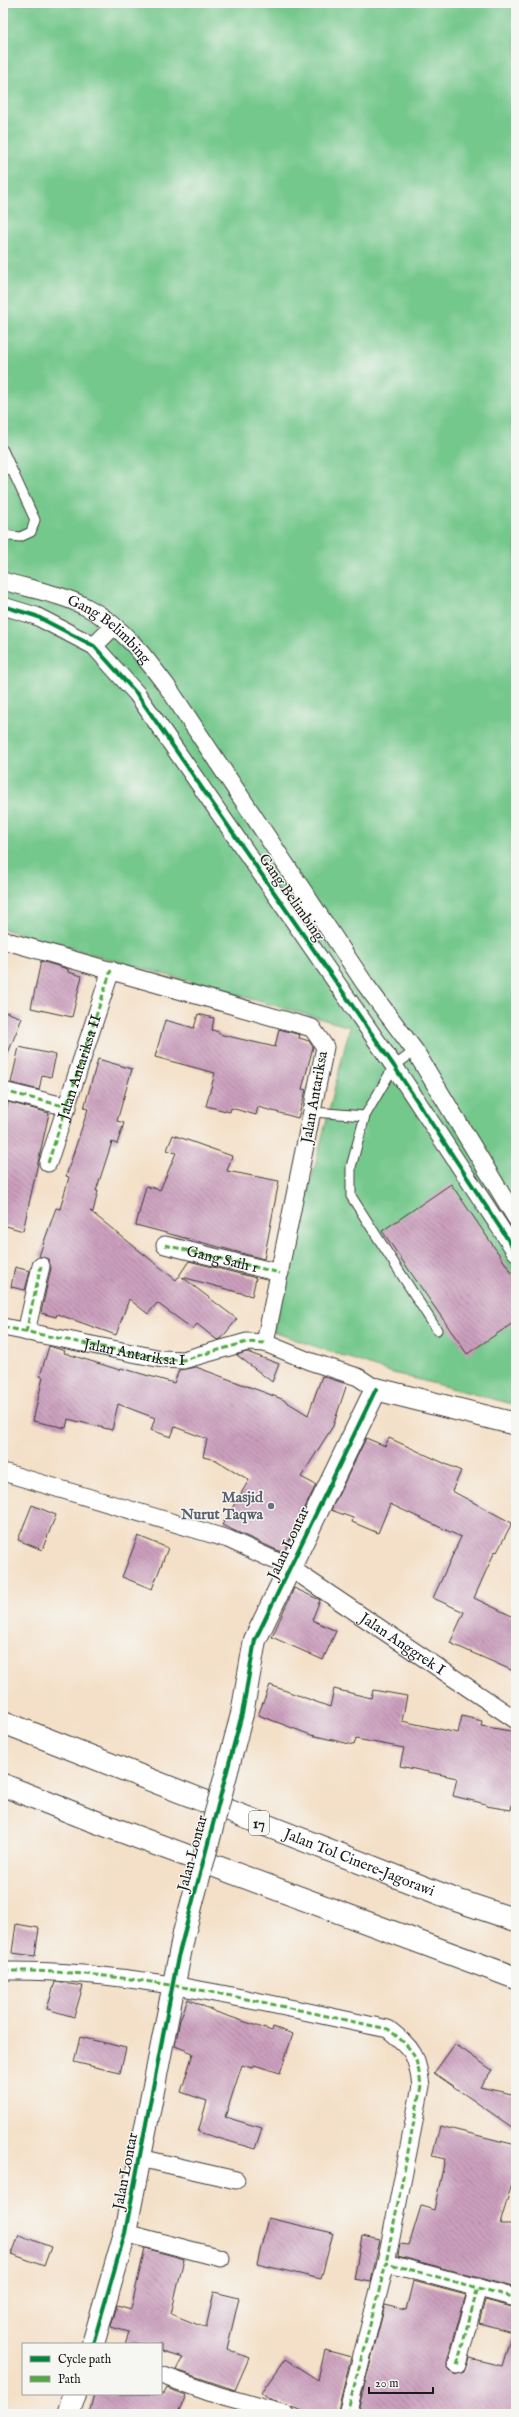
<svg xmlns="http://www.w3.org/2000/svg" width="519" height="2417" viewBox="0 0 519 2417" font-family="'IM FELL English',serif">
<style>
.green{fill:#74c88c;stroke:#487254}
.building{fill:url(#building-back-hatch)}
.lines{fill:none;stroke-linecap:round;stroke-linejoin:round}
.lane-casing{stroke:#3c3936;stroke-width:11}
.street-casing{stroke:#3c3936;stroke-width:19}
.secondary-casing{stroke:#3c3936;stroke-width:24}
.highway-casing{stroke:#3c3936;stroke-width:24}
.lane{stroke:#fff;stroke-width:9}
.street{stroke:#fff;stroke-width:17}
.secondary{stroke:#fff;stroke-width:22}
.highway{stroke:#fff;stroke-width:22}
.secondary-bridge-casing{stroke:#3c3936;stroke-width:24;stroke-linecap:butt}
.secondary-bridge{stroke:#fff;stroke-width:22}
.quiet{stroke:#52a943;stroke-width:3;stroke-dasharray:6 3;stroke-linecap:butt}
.cycleway-casing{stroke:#f6f6f2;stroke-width:6}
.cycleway{stroke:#00873e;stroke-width:4}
.worship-dot{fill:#6b7280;stroke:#f6f6f2;stroke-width:1.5}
.labels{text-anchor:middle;stroke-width:3;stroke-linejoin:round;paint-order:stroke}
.shield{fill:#f6f6f2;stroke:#5d5d5c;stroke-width:1}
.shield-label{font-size:14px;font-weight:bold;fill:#1c1c1c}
.street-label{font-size:15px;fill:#1c1c1c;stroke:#f6f6f2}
.worship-label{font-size:15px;font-weight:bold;fill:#5b616d;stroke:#f6f6f2;text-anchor:end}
</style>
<defs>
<pattern id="building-back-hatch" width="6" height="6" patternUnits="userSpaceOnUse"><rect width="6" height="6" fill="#cb9fbd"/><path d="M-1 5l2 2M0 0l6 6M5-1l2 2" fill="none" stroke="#a48199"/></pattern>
</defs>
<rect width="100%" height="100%" fill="#f6f6f2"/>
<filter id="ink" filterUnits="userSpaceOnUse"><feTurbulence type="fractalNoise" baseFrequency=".025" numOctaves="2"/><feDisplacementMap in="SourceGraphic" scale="8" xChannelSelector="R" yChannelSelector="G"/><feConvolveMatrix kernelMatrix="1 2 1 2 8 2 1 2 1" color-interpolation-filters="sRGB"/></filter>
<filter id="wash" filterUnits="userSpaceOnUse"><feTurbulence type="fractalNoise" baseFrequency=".012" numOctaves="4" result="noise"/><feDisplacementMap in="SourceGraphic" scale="16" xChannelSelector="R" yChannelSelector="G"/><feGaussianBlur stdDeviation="0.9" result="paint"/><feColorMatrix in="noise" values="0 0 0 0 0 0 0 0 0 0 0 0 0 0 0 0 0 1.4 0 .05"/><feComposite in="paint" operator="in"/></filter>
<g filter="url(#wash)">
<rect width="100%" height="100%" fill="#f4e0c8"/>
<path class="green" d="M3,3H516V1405L393,1373L273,1332L350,1027L3,929Z"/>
<g id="blocks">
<path class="building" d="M41,961L68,969V972L82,976L72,1017L31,1008Z
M3,1011L22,1018L4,1063H3Z
M198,1014L214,1018L212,1030L219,1032V1034L275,1047L279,1029L300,1035L299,1038L309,1041L313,1047L302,1089L306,1090L298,1118L258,1107L256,1115L231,1108L230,1112L206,1106L215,1073L155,1057L165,1020L194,1028Z
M19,1047L56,1055L51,1077L42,1075L39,1090L11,1083Z
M98,1059L132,1069L117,1121L124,1123L117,1144L112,1142L96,1191H98L93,1212L90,1211L176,1280L189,1261L256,1278L252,1296L182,1277L237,1319L221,1339L217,1340L197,1324L193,1329L157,1303L148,1314L129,1299L116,1335L57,1314L56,1317L41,1313L51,1268L48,1259L39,1256L56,1208L60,1209L69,1177L66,1176L88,1109L84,1108Z
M8,1102L49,1113L23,1231L3,1225V1125Z
M173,1135L232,1156L227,1171L279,1181L264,1259L136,1225L146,1186L160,1190L176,1153L167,1150Z
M451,1184L516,1279V1321L467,1354L382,1231Z
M15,1267L30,1271L25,1290L11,1287Z
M49,1346L65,1351L64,1353L120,1370L121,1368L174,1383L179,1370L196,1367L282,1399L308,1415L322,1376L347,1384L333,1426L301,1477L316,1485L283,1553L222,1525L249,1480L216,1460L203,1457L207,1439L175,1427L171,1437L151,1430L155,1418L118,1404L112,1430L68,1419L66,1428L33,1421L43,1377L40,1376Z
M247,1352L279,1364L272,1382L237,1355Z
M366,1438L385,1446L389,1438L461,1471L452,1491L512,1523L497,1552L495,1551L474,1598L516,1618V1672L450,1643L464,1612L433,1598L461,1537L390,1504L378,1533L352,1522L353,1518L331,1510Z
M32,1505L56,1515L42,1550L18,1540Z
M138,1536L168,1548L152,1589L122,1577Z
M294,1588L320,1600L312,1620L336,1631L323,1660L272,1637Z
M270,1685L330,1707L334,1689L371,1698L373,1690L407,1696L402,1721L458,1733L462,1716L482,1721L481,1726L516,1732V1784L511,1810L486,1806V1804L453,1796L457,1778L400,1766L404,1748L356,1739L354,1745L311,1735L258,1715Z
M16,1924L39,1928L35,1956L12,1953Z
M55,1982L83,1986L74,2017L47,2009Z
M188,1999L216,2012L272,2031L273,2027L293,2034L280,2073L254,2065L252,2068L242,2065L225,2117L262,2128L255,2149L198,2132L207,2101L181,2092L193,2053L175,2046L180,2020Z
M80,2037L126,2048L120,2073L74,2062Z
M455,2044L492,2070L480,2087L516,2095V2130L434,2073Z
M440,2126L516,2145V2170L500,2224H516V2288L398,2256L400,2244L409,2245L421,2206L434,2210L445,2159L432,2156Z
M268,2218L333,2233L321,2279L257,2264Z
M19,2235L51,2247L44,2266L12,2254Z
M362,2236L380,2240L371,2282L354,2279Z
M145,2248L184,2259L171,2314L206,2328L214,2292L239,2298L227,2349L249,2358L235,2390L176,2370L183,2357L161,2351V2344H125L129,2332L111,2327L117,2305L131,2309Z
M413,2281L466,2295L447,2362V2368L454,2375L464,2372L469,2358L502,2366L511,2336L516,2337V2414H357L385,2305L406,2310Z
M485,2300L516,2308V2333L479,2323Z
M325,2350L351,2357L337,2414H312L270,2400L261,2393L285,2359L318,2380Z
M167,2388L186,2395L178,2414H89L94,2394H164Z"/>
</g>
</g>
<g filter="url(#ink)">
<use href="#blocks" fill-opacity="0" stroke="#3c3936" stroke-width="1"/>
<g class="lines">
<defs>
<path id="lane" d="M3,450L12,470
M3,468L12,470L35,520L31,532L20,537L3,535
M415,1051L394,1066L365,1116L351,1167V1196L437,1330
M313,1112L365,1116"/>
<g id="street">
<path id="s1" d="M3,581C30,589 62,594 88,608C123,626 148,661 171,692L365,984L415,1051L516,1218"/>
<path d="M3,606L36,616L94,646L137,694L394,1066L516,1252"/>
<path d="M94,646L114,626"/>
<path d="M3,940L312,1028L325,1047L265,1343"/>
<path d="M3,1091L68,1107"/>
<path id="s2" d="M48,1163L111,970"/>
<path id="s3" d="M165,1245L280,1273"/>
<path d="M3,1327L162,1359L183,1360L247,1342L265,1343L309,1361L358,1377L376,1389"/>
<path d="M26,1332L41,1266"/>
<path id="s4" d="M3,1472L228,1539L289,1567L516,1720"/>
<path d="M3,1971C133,1969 262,2003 388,2029C413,2049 417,2054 421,2086L386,2263"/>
<path d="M140,2158L236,2180"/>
<path d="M125,2233L221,2258"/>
<path d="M457,2365L478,2287"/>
<path d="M161,2375L220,2396L285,2414"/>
<path d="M347,2414L386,2263L516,2298"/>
</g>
<path id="secondary" d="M242,1714L255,1640L376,1389L516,1424
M93,2344L125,2233L184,1933
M68,2414L75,2394"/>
<g id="highway">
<path id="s5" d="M3,1722L456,1900L516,1920"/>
<path d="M3,1785L91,1820L516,1978"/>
</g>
</defs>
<use href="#lane" class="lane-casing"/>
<use href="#street" class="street-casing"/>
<use href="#secondary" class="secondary-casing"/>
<use href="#highway" class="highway-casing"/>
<use href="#lane" class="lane"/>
<use href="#street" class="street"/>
<use href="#secondary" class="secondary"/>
<use href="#highway" class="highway"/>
<defs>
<path id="secondary-bridge" d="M184,1933L242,1714"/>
</defs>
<use href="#secondary-bridge" class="secondary-bridge-casing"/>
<use href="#secondary-bridge" class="secondary-bridge"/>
<g class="quiet">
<path d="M3,1091L68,1107"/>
<path d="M48,1163L111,970"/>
<path d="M165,1245L280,1273"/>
<path id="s6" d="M3,1327L162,1359L183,1360L247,1342L265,1343"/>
<path d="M26,1332L41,1266"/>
<path d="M3,1971C133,1969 262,2003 388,2029C413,2049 417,2054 421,2086L386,2263"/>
<path d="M457,2365L478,2287"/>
<path d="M347,2414L386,2263L516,2298"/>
</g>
<defs>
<path id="cycleway" d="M3,606L36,616L94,646L137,694L394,1066L516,1252
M93,2344L125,2233L178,1957L242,1714L255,1640L376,1389"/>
</defs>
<use href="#cycleway" class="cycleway-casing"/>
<use href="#cycleway" class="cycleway"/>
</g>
</g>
<circle class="worship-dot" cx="271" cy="1506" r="4"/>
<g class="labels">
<rect class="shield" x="249" y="1811" width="20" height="24" rx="3"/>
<g class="shield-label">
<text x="259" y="1828">17</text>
</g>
<g class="street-label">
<text dy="5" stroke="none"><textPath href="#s1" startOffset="119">Gang Belimbing</textPath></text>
<text transform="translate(292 897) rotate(55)" y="5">Gang Belimbing</text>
<text dy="5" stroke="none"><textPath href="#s2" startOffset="101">Jalan Antariksa II</textPath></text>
<text transform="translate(314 1097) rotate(-80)" y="5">Jalan Antariksa</text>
<text dy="5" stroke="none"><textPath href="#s3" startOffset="59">Gang Saih 1</textPath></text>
<text dy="5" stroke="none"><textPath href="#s6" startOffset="134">Jalan Antariksa I</textPath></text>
<text transform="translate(288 1543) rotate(-65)" y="5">Jalan Lontar</text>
<text dy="5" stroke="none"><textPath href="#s4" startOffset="439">Jalan Anggrek I</textPath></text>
<text transform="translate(192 1853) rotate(-75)" y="5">Jalan Lontar</text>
<text dy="5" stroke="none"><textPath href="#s5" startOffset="383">Jalan Tol Cinere–Jagorawi</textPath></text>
<text transform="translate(125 2171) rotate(-79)" y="5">Jalan Lontar</text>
</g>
<g class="worship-label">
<text x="263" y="1502">Masjid<tspan x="263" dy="17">Nurut Taqwa</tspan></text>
</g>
</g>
<rect width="519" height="2417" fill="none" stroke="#f6f6f2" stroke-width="16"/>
<rect x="22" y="2343" width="140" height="52" fill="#f6f6f2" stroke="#9f9f9c"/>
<rect x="30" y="2356" width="20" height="6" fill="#00873e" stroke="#9f9f9c"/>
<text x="58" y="2363" font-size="12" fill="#1c1c1c">Cycle path</text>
<rect x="30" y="2376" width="20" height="6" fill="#52a943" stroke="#9f9f9c"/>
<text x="58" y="2383" font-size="12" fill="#1c1c1c">Path</text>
<path d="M369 2387v6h64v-6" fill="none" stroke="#1c1c1c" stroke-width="2"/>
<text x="375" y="2387" font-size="12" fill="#1c1c1c" stroke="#f6f6f2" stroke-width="3" paint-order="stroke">20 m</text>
</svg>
